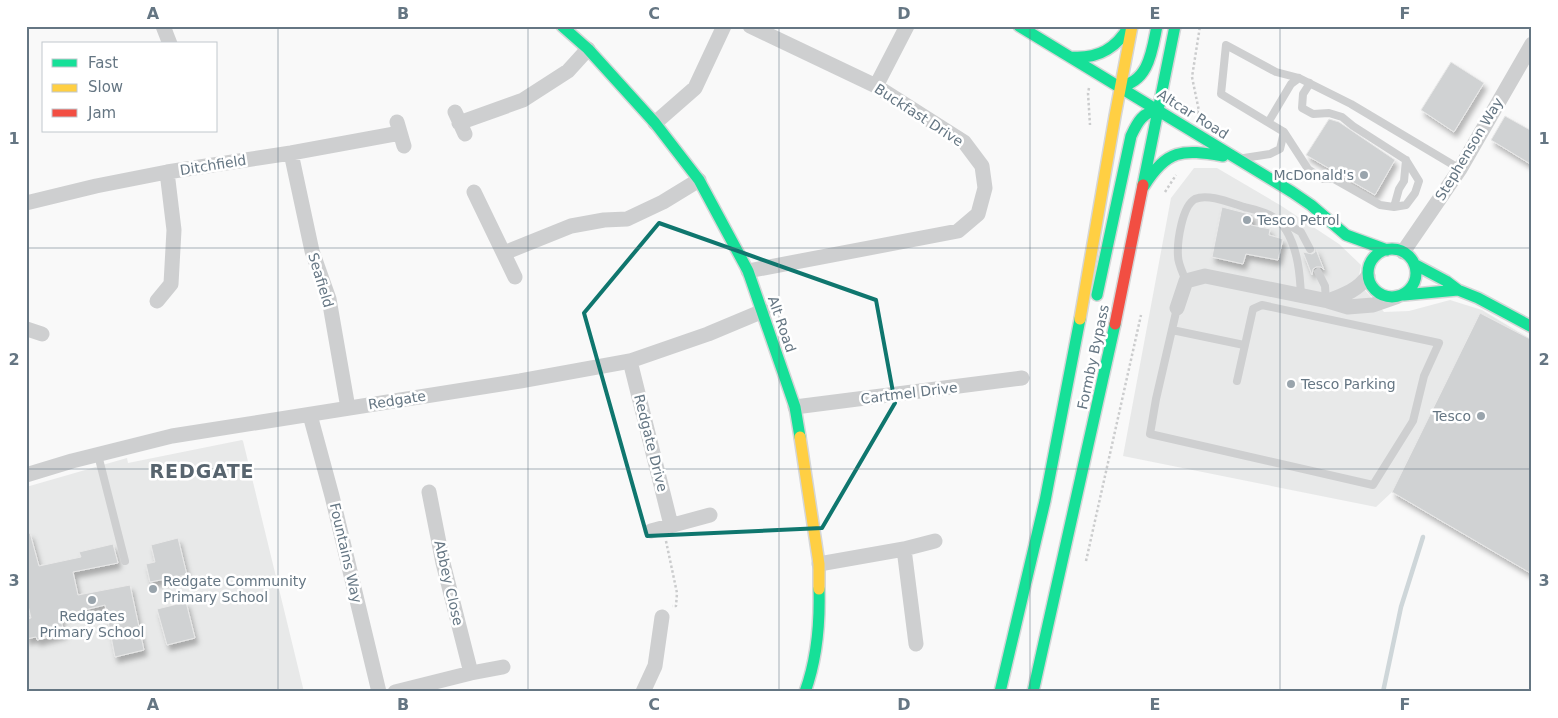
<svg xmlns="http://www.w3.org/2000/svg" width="1558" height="718" viewBox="0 0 1558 718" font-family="'DejaVu Sans',sans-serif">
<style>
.built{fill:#e8e9e9}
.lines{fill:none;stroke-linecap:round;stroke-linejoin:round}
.stream{stroke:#ced6d9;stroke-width:4.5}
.building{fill:#d0d2d3;stroke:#e8e8e8;filter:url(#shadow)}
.fast-casing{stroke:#d5d6d7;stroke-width:14}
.slow-casing{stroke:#d5d6d7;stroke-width:14}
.jam-casing{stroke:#d5d6d7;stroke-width:14}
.path{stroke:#cbcccd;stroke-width:2.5;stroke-dasharray:2.5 2.5;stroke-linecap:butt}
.lane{stroke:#cecfd0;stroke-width:8}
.street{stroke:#cecfd0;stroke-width:15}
.fast{stroke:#16e098;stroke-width:11}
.slow{stroke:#ffcf43;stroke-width:11}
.jam{stroke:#f24e42;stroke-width:11}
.marked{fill:none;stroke:#0f766e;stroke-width:4;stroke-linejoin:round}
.grid{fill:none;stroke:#657683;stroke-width:1;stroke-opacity:0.55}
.poi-dot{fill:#99a4ac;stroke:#fff;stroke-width:2}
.labels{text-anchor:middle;stroke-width:5;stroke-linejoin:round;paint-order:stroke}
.street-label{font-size:14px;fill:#657683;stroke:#fff}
.poi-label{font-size:14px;fill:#657683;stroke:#fff;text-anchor:start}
.district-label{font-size:19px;font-weight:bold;letter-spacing:1px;fill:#57646e;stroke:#fff}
.neatline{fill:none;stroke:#657683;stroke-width:2}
.grid-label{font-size:16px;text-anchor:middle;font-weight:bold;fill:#657683}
</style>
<defs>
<filter id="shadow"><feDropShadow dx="3" dy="5.5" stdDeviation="2.5" flood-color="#0004"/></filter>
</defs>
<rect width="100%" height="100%" fill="#f9f9f9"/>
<path class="built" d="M1194,168H1217L1280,205L1339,244L1361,265L1358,282L1384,312L1409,311L1450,300L1482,310L1532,340V574L1392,492L1376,507L1123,456L1171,198Z
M242,440L243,441L304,692H26V487L127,458L128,463Z"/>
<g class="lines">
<path class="stream" d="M1383,692L1401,607L1423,537"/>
</g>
<path class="building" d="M1451,62L1484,83L1454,132L1421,110Z
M1505,116L1532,131V165L1491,140Z
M1329,119L1339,122L1395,160L1375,195L1306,155Z
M1222,207L1253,215L1251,225L1270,229L1269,235L1283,239L1278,260L1246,254L1243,264L1212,257Z
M1315,247L1324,270L1321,267H1316L1313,269L1312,275L1303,252L1312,254L1315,252Z
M1480,313L1532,340V574L1392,492Z
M30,533L39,566L81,557L79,552L113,544L118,563L73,572L78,595L130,585L144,650L115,657L105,605L60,616L64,633L37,640L36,637L26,639V619L31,618L26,597V534Z
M178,538L187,575L150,582L146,564L155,562L151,545Z
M186,602L195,638L167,645L157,609Z"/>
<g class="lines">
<defs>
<path id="fast" d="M562,26L588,49L655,123L699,180L748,271L795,407L800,437
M1019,26L1292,192L1311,205L1346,235L1387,250
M1071,57C1098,59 1116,49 1129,26
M1119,86C1149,83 1152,50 1157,26
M1143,185L1175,26
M1144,186C1167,149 1182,149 1223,156
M1368 273a24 24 0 1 1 48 0a24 24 0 1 1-48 0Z
M1414,264L1446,281L1458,290L1478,298L1532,327
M1097,295L1131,136C1137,123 1143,111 1159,110
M1404,295L1458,290
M805,692C817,659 820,623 819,589
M1000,692L1045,501L1080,319
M1033,692L1115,324"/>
<path id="slow" d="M1080,319L1115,116L1132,26
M800,437L819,564V589"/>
<path id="jam" d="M1115,324L1143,185"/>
</defs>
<use href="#fast" class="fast-casing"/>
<use href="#slow" class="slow-casing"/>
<use href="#jam" class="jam-casing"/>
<path class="path" d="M1089,88L1088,93L1090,125
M1197,113L1199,111L1192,77L1200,26
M1165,192L1176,175
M666,541L677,593L676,606H672
M1086,561L1141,315"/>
<path class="lane" d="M1269,121L1291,84L1299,78
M1284,132L1308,169L1323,179H1334L1380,205L1394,207L1406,205L1415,193L1419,181L1406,160L1353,126L1342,117L1329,113L1313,114L1302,108L1303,94L1310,83
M1244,158L1270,154L1280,149L1284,132L1221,94L1226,45L1276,72L1299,78L1351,104L1460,169
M1394,207L1399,189L1404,181L1406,160
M1282,221L1301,232L1310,249
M1318,272L1325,286L1326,301
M1186,281C1183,273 1178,264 1178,256C1177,242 1182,206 1195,199C1208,193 1231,203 1244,207C1260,211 1277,214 1286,230C1298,250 1300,274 1301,296
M1177,308L1156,399L1150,434L1373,485L1413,421L1424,376L1439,343L1262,305L1253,309L1237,381
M1172,330L1244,345
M98,455L125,561"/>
<path class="street" d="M163,26L170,44
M876,86L907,26
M455,112L465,134
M397,122L404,146
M459,123L523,100L568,71L588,49
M655,123L695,88L724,26
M291,153L312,251L329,299L348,408
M474,192L515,277
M26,203L96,186L167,172L291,153L400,133
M1403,252L1460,169L1532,44
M504,253L571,226L604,220L627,219L663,202L699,180
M748,271L958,231L978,214L985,188L982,166L964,142L876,86L750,26
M157,301L171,284L174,230L167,172
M1328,301C1344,295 1358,290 1368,276
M1177,308L1186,281L1205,276L1328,301L1348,307L1373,305L1396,297
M27,329L42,334
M630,361L671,525
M795,407L1022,378
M310,415L332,496L379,692
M26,475L72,461L172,436L520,381L630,361L708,334L763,311
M429,492L443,563L471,673
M651,531L710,515
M904,549L916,644
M819,564L904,549L935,541
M395,692L471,673L503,667
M643,692L655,666L662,617"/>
<use href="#fast" class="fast"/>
<use href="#slow" class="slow"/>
<use href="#jam" class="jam"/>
</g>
<path class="marked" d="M659,223L876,300L895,403L822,528L647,536L584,313Z"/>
<path class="grid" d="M278,26V692M528,26V692M779,26V692M1030,26V692M1280,26V692M26,248H1532M26,469H1532"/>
<g class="poi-dot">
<circle cx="1364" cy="175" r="5"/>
<circle cx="1247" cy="220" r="5"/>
<circle cx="1291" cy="384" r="5"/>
<circle cx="1481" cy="416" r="5"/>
<circle cx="153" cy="589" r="5"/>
<circle cx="92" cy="600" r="5"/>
</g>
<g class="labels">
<g class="street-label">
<text transform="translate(1193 114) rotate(32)" y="5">Altcar Road</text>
<text transform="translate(919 115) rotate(33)" y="5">Buckfast Drive</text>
<text transform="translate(1469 149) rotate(-59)" y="5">Stephenson Way</text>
<text transform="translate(213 165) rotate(-9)" y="5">Ditchfield</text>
<text transform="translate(321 280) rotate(73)" y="5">Seafield</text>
<text transform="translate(782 324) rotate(71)" y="5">Alt Road</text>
<text transform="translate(1093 357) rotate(-78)" y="5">Formby Bypass</text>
<text transform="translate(909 393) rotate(-7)" y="5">Cartmel Drive</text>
<text transform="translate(397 400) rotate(-9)" y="5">Redgate</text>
<text transform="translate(651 443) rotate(76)" y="5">Redgate Drive</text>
<text transform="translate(346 553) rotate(77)" y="5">Fountains Way</text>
<text transform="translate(449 583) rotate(77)" y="5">Abbey Close</text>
</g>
<g class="poi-label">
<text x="1354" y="180" text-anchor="end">McDonald's</text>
<text x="1257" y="225">Tesco Petrol</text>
<text x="1301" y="389">Tesco Parking</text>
<text x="1471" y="421" text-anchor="end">Tesco</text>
<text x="163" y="586">Redgate Community<tspan x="163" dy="16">Primary School</tspan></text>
<text x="92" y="621" text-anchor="middle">Redgates<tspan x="92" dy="16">Primary School</tspan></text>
</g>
<g class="district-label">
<text x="202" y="478">REDGATE</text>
</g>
</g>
<rect width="1558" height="718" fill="none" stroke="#ffffff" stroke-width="55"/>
<rect x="42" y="42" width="175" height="90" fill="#ffffff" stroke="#c1c8cd"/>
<rect x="52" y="59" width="25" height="8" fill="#16e098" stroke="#c1c8cd"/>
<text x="88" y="68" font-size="15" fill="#657683">Fast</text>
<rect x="52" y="84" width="25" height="8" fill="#ffcf43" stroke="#c1c8cd"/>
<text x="88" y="92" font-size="15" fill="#657683">Slow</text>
<rect x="52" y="109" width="25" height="8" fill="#f24e42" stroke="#c1c8cd"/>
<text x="88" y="118" font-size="15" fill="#657683">Jam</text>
<rect x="28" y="28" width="1502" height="662" class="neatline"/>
<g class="grid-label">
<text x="153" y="19">A</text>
<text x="403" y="19">B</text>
<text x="654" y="19">C</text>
<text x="904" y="19">D</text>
<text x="1155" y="19">E</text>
<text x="1405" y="19">F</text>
<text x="14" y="144">1</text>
<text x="1544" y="144">1</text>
<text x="14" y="365">2</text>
<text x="1544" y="365">2</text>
<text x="14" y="586">3</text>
<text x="1544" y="586">3</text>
<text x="153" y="710">A</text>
<text x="403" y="710">B</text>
<text x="654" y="710">C</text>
<text x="904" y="710">D</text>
<text x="1155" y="710">E</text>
<text x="1405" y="710">F</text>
</g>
</svg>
